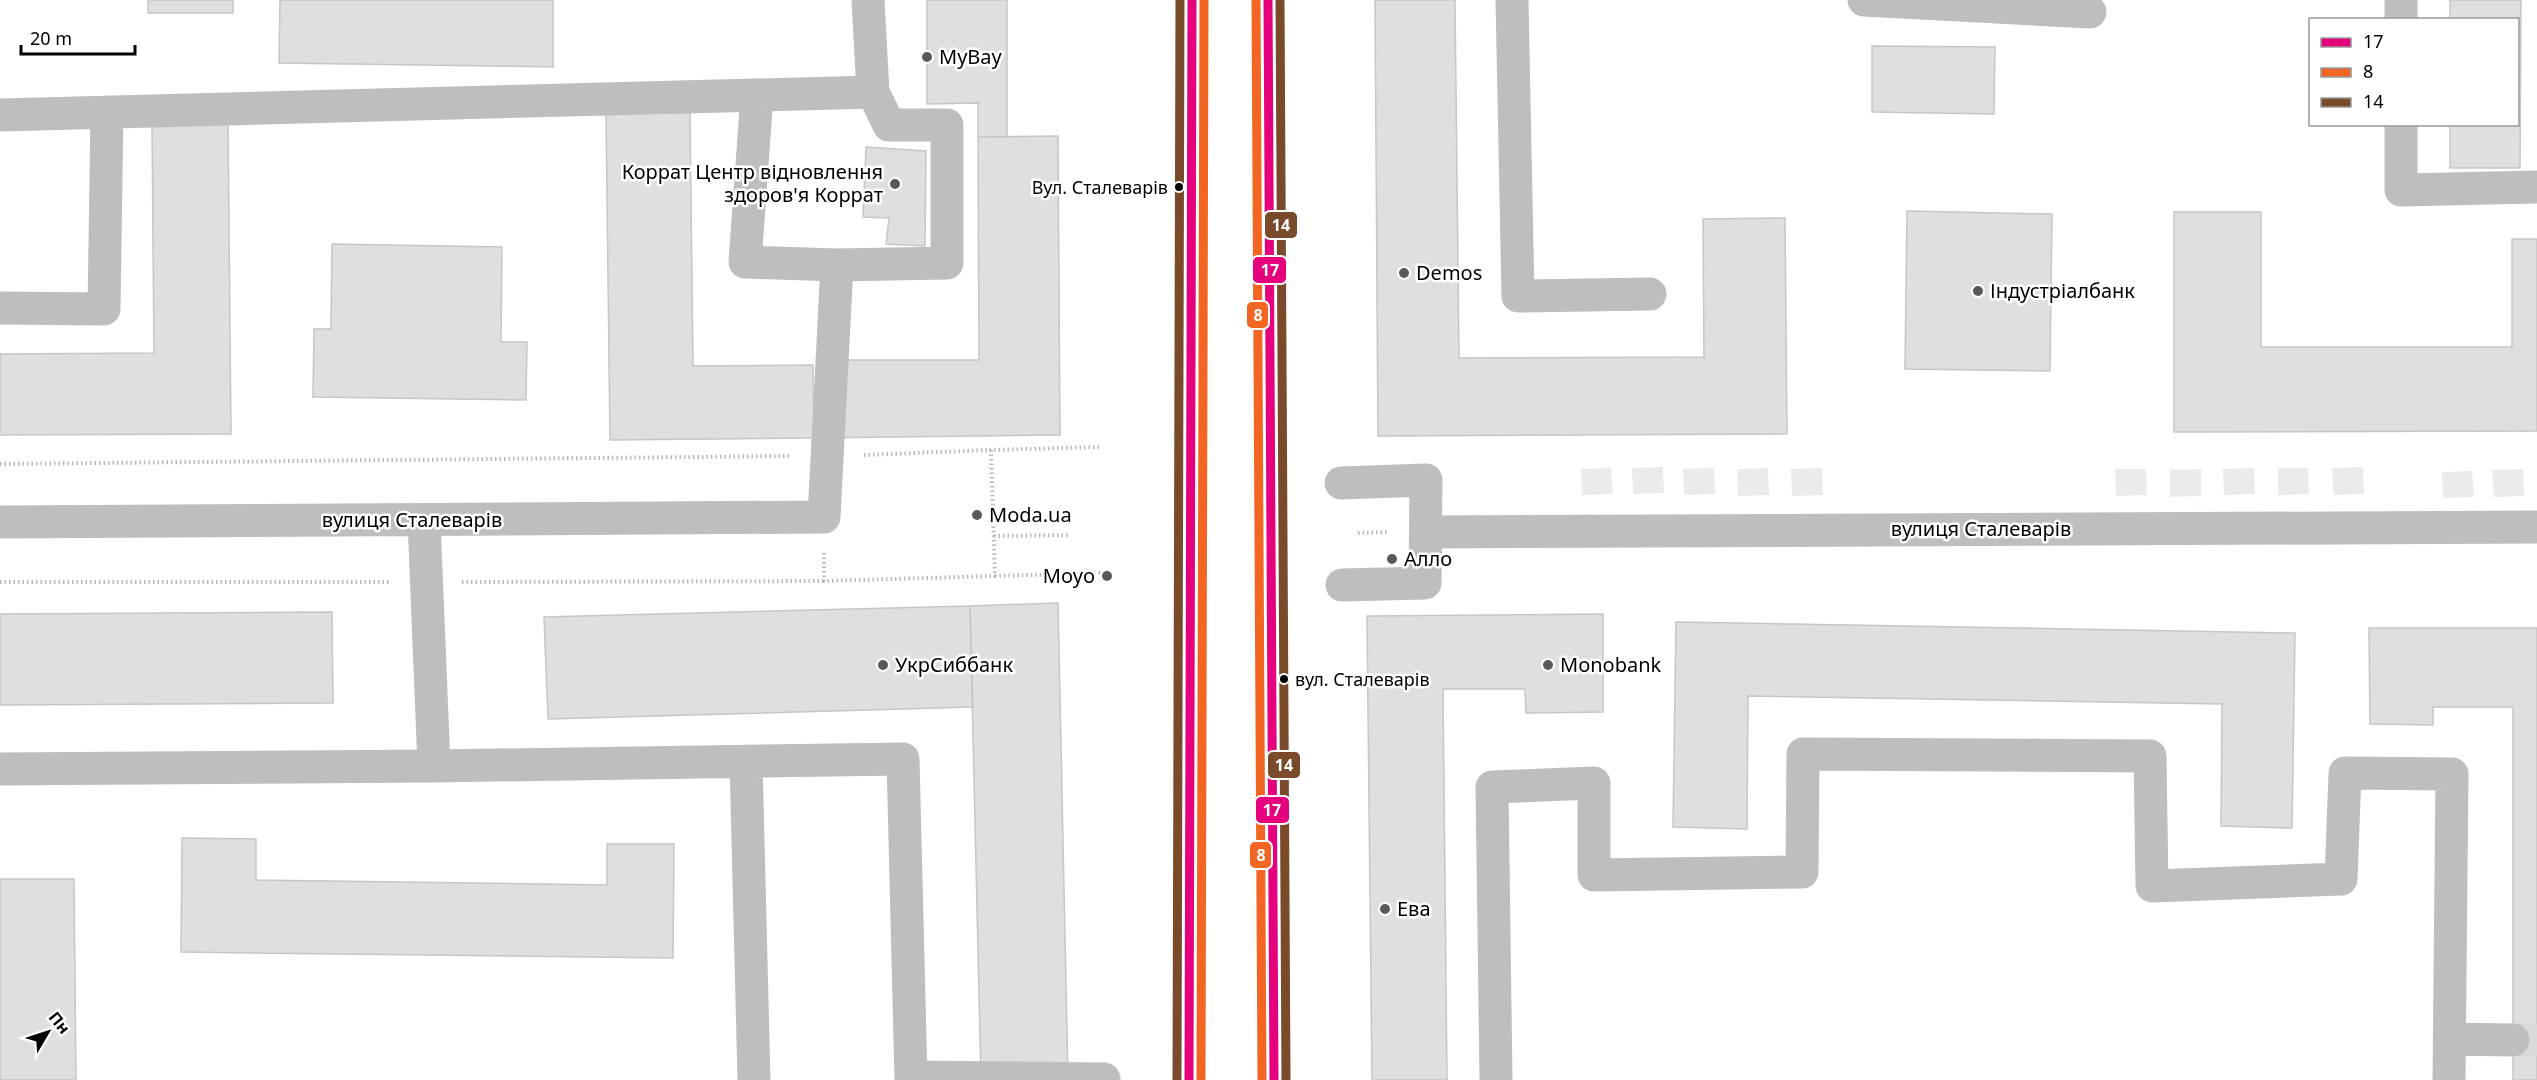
<svg xmlns="http://www.w3.org/2000/svg" width="2537" height="1080" viewBox="0 0 2537 1080" font-family="'Noto Sans',sans-serif">
<style>
.green{fill:#ebebeb}
.building{fill:#dfdfdf;stroke:#c6c6c6;stroke-width:1.5}
.lines{fill:none;stroke-linecap:round;stroke-linejoin:round}
.minor-tunnel{stroke:#d9d9d9;stroke-width:33;stroke-dasharray:33 16;stroke-linecap:butt}
.major-casing{stroke:#dbdbdb;stroke-width:36}
.path{stroke:#b9b9b9;stroke-width:4;stroke-dasharray:1.5 3;stroke-linecap:butt}
.minor{stroke:#bebebe;stroke-width:33}
.major{stroke:#bebebe;stroke-width:33}
.bus-1-casing{stroke:#fff;stroke-width:14}
.bus-2-casing{stroke:#fff;stroke-width:14}
.bus-3-casing{stroke:#fff;stroke-width:14}
.bus-1{stroke:#e5007d;stroke-width:9}
.bus-2{stroke:#f26522;stroke-width:9}
.bus-3{stroke:#7a4b2a;stroke-width:9}
.poi-dot{fill:#595959;stroke:#fff;stroke-width:2}
.bus-dot{fill:#000;stroke:#fff;stroke-width:2}
.labels{text-anchor:middle;stroke-width:5;stroke-linejoin:round;paint-order:stroke}
.bus-label{font-size:18px;fill:#000;stroke:#fff;text-anchor:end}
.poi-label{font-size:20px;fill:#000;stroke:#fff;text-anchor:start}
.street-label{font-size:20px;fill:#000;stroke:#fff}
.line-badge{stroke:#fff;stroke-width:2}
.badge-label{font-size:16px;text-anchor:middle;font-weight:bold;fill:#fff}
</style>
<rect width="100%" height="100%" fill="#fff"/>
<path class="green" d="M1663,467L1664,493L1633,494L1632,468Z
M2363,467L2364,494L2333,495L2332,468Z
M1611,468L1613,494L1582,495L1581,469Z
M1714,468L1715,494L1684,495L1683,469Z
M1768,468L1769,495L1738,496L1737,469Z
M1822,468L1823,495L1792,496L1791,469Z
M2254,468L2255,494L2224,495L2223,469Z
M2278,468H2308L2309,494L2278,495Z
M2115,469H2146L2147,495L2116,496Z
M2201,469V496L2170,497V470Z
M2523,469L2524,496L2494,497L2492,470Z
M2472,471L2474,497L2443,498L2442,472Z"/>
<path class="building" d="M148,0H233V13H148Z
M280,0H553V67L279,63Z
M927,0H1007V137H978V103L927,104Z
M1375,0H1455L1459,358L1704,357L1703,219L1785,218L1787,434L1378,436Z
M2450,0H2521L2520,168H2450V124H2518V20H2450Z
M1872,46L1995,47L1994,114L1872,112Z
M606,113H690L693,366L813,365L814,438L610,440Z
M228,122L231,434L0,435V354L154,353L152,123Z
M1058,136L1060,435L814,438L842,360H979L978,137Z
M866,147L926,151L925,246L886,244L889,218L863,217Z
M1907,211L2052,214L2050,371L1905,369Z
M2174,212H2261V347H2512V239H2537V431L2174,432Z
M332,244L502,247L501,342H527L526,400L313,397L314,329H331Z
M1058,603L1068,1080H981L970,606Z
M970,606L973,707L548,719L544,617Z
M332,612L333,703L0,705V614Z
M1603,614V712L1526,713L1525,689H1443L1447,1080H1372L1367,616Z
M1676,622L2295,633L2292,828L2221,826L2222,704L1748,696L1747,829L1673,827Z
M2369,628H2537V1080H2513V707H2433V725L2370,724Z
M182,838L256,839V880L607,885V844H674L673,958L181,952Z
M0,879H74L76,1080H0Z"/>
<g class="lines">
<path class="minor-tunnel" d="M2513,1040H2537"/>
<defs>
<path id="major" d="M1268,0L1274,1080
M1189,1080L1192,0"/>
</defs>
<use href="#major" class="major-casing"/>
<path class="path" d="M1099,447L991,450L995,576L1101,573
M864,455L991,450
M0,464L791,456
M1358,533L1389,532
M994,536L1069,535
M824,553V581L995,576
M0,582H391
M462,582L824,581"/>
<path class="minor" d="M1512,0L1518,296L1650,294
M1864,0L2090,12
M2401,0V20
M757,95L745,262L837,265
M0,115L873,92
M2401,124V190L2537,187
M0,308L104,309L107,112
M1341,483L1426,480L1425,583L1342,585
M424,520L434,766L903,759L911,1080
M0,522L824,517L837,265L947,263V125H889L873,92L868,0
M1426,532L2537,527
M746,761L754,1080
M0,769L434,766
M2450,1039L2513,1040
M911,1077L1104,1079
M1496,1080L1492,787L1594,783V875L1802,872L1803,754L2150,756L2152,886L2341,879L2345,773L2452,774L2449,1080"/>
<use href="#major" class="major"/>
<defs>
<path id="bus-1" d="M1268,0L1274,1080
M1189,1080L1192,0"/>
<path id="bus-2" d="M1256,0L1262,1080
M1201,1080L1204,0"/>
<path id="bus-3" d="M1280,0L1286,1080
M1177,1080L1180,0"/>
</defs>
<use href="#bus-1" class="bus-1-casing"/>
<use href="#bus-2" class="bus-2-casing"/>
<use href="#bus-3" class="bus-3-casing"/>
<use href="#bus-1" class="bus-1"/>
<use href="#bus-2" class="bus-2"/>
<use href="#bus-3" class="bus-3"/>
</g>
<g class="poi-dot">
<circle cx="927" cy="57" r="6"/>
<circle cx="895" cy="184" r="6"/>
<circle cx="1404" cy="273" r="6"/>
<circle cx="1978" cy="291" r="6"/>
<circle cx="977" cy="515" r="6"/>
<circle cx="1392" cy="559" r="6"/>
<circle cx="1107" cy="576" r="6"/>
<circle cx="883" cy="665" r="6"/>
<circle cx="1548" cy="665" r="6"/>
<circle cx="1385" cy="909" r="6"/>
</g>
<g class="bus-dot">
<circle cx="1179" cy="187" r="5"/>
<circle cx="1284" cy="679" r="5"/>
</g>
<g class="labels">
<g class="bus-label">
<text x="1168" y="194">Вул. Сталеварів</text>
<text x="1295" y="686" text-anchor="start">вул. Сталеварів</text>
</g>
<g class="poi-label">
<text x="939" y="64">MyBay</text>
<text x="883" y="179" text-anchor="end">Коррат Центр відновлення<tspan x="883" dy="23">здоров'я Коррат</tspan></text>
<text x="1416" y="280">Demos</text>
<text x="1990" y="298">Індустріалбанк</text>
<text x="989" y="522">Moda.ua</text>
<text x="1404" y="566">Алло</text>
<text x="1095" y="583" text-anchor="end">Moyo</text>
<text x="895" y="672">УкрСиббанк</text>
<text x="1560" y="672">Monobank</text>
<text x="1397" y="916">Ева</text>
</g>
<g class="street-label">
<text x="412" y="527">вулиця Сталеварів</text>
<text x="1981" y="536">вулиця Сталеварів</text>
</g>
</g>
<g class="line-badge">
<rect x="1264" y="211" width="34" height="28" rx="6" fill="#7a4b2a"/>
<rect x="1252" y="256" width="35" height="28" rx="6" fill="#e5007d"/>
<rect x="1246" y="301" width="23" height="28" rx="6" fill="#f26522"/>
<rect x="1267" y="751" width="34" height="28" rx="6" fill="#7a4b2a"/>
<rect x="1255" y="796" width="35" height="28" rx="6" fill="#e5007d"/>
<rect x="1249" y="841" width="23" height="28" rx="6" fill="#f26522"/>
</g>
<g class="badge-label">
<text x="1281" y="231">14</text>
<text x="1270" y="276">17</text>
<text x="1258" y="321">8</text>
<text x="1284" y="771">14</text>
<text x="1272" y="816">17</text>
<text x="1261" y="861">8</text>
</g>
<rect x="2309" y="18" width="210" height="108" fill="#ffffff" stroke="#999999" stroke-width="1.5"/>
<rect x="2321" y="38" width="30" height="9" fill="#e5007d" stroke="#999999" stroke-width="1.5"/>
<text x="2363" y="48" font-size="18" fill="#000000">17</text>
<rect x="2321" y="68" width="30" height="9" fill="#f26522" stroke="#999999" stroke-width="1.5"/>
<text x="2363" y="78" font-size="18" fill="#000000">8</text>
<rect x="2321" y="98" width="30" height="9" fill="#7a4b2a" stroke="#999999" stroke-width="1.5"/>
<text x="2363" y="108" font-size="18" fill="#000000">14</text>
<g transform="translate(48 1032) rotate(51)" stroke="#ffffff" stroke-width="4.5" paint-order="stroke">
<path d="M0-4.5L10 22L0 15L-10 22Z" fill="#000000"/>
<text y="-9" font-size="16" font-weight="bold" text-anchor="middle" fill="#000000">Пн</text>
</g>
<path d="M21 45v9h114v-9" fill="none" stroke="#000000" stroke-width="3"/>
<text x="30" y="45" font-size="18" fill="#000000" stroke="#ffffff" stroke-width="4.5" paint-order="stroke">20 m</text>
</svg>
